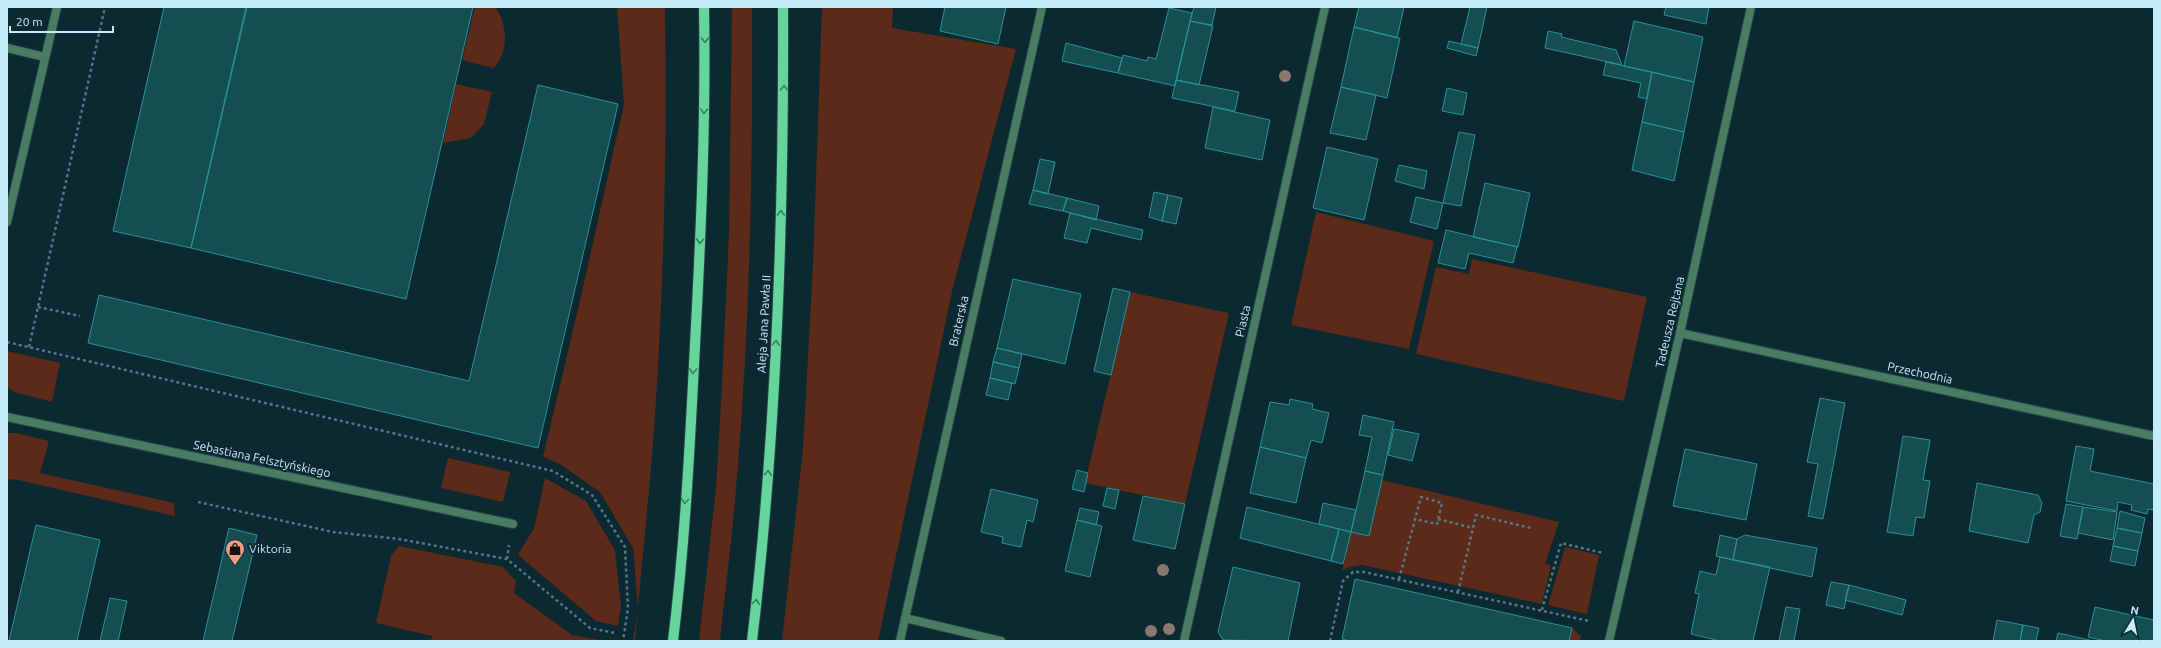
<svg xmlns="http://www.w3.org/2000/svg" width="2161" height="648" viewBox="0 0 2161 648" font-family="Ubuntu,sans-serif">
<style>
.green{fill:#5b2a19}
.building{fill:#154e51;stroke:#289397}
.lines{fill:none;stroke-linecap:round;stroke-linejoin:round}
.lane-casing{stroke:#26444c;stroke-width:10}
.street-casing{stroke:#26444c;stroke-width:10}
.primary-casing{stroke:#26444c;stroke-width:12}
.path{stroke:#567882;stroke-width:2.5;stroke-dasharray:3 3;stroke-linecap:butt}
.lane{stroke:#497c60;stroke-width:8}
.street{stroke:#497c60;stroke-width:8}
.primary{stroke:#65d59c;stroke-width:10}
.tree{fill:#8d7871}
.oneway{stroke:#387e66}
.labels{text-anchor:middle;stroke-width:4;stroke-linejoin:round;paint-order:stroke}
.street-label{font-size:12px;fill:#c4edfa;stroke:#0c2830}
.poi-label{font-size:12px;fill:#c4edfa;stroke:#0c2830;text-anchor:start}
</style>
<rect width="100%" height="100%" fill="#0c2830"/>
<path class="green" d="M475,7H495C508,23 509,54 493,68L462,60Z
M617,7H665V16C667,144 664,272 656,400C652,470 644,539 638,608L635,641H633L638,608L633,548L600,492L558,463L543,457L579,305L624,104Z
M732,7H752C753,167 750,329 736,489C732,540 725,590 720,641H699L716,488L722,384L729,234Z
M822,7H893L892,28L1016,49L953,287L878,641H782L803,449L813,265Z
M456,84L492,92L484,124L471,138L443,143Z
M1316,212L1434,241L1409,349L1291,325Z
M1472,259L1647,297L1624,401L1416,354L1436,267L1469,274Z
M1130,292L1229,313L1185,504L1085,483Z
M7,351L60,363L52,402L14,392L7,387Z
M7,433H16L49,441L40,473L174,503L175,516L18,480L7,479Z
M448,458L510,472L503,502L441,488Z
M545,478L586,501L615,550L621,606L618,626L596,621L518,555L534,528Z
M1382,480L1559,522L1545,564L1551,565L1542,604L1362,565L1349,567L1342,571L1351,532L1369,536Z
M399,546L503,567L516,581L514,593L572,635L605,641H431L432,636L376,623L391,556Z
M1565,547L1599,555L1587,614L1548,605Z
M1572,628L1581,636L1580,641H1569Z"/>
<path class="building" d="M164,7H246L191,248L113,231Z
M247,7H473L406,299L191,248Z
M945,7H1006L998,44L940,31Z
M1194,7H1216L1212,25L1190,21Z
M1359,7H1404L1397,38L1354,27Z
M1470,7H1487L1478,48L1461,44Z
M1666,7H1709L1706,24L1664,15Z
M1169,8L1192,13L1175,86L1118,73L1123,55L1147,61L1148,57L1156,59Z
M1190,21L1213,26L1199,85L1176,80Z
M1634,21L1703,37L1694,82L1624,66Z
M1354,27L1400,38L1387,98L1341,87Z
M1548,31L1562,34L1561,37L1616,50L1622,65L1545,48Z
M1449,41L1478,48L1476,56L1447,48Z
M1066,43L1122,58L1118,73L1062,61Z
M1606,62L1652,72L1647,99L1638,97L1641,83L1603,75Z
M1652,72L1694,82L1684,132L1642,122Z
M1176,80L1239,92L1235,111L1172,98Z
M538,85L618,104L538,448L88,343L99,295L469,381Z
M1341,87L1376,95L1366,140L1330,133Z
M1447,88L1467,93L1463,115L1442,111Z
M1213,107L1270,120L1262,160L1205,148Z
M1642,122L1684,132L1674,181L1632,170Z
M1459,132L1475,135L1461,206L1443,203Z
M1327,147L1378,159L1364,220L1313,208Z
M1040,159L1055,162L1048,194L1033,190Z
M1399,165L1427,171L1424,189L1395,181Z
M1485,183L1530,193L1518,247L1473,237Z
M1033,190L1067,198L1063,211L1029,204Z
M1154,192L1168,195L1162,221L1149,217Z
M1168,195L1182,198L1176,224L1162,221Z
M1416,197L1443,203L1437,229L1410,222Z
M1067,198L1099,206L1096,220L1063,211Z
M1070,213L1143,230L1141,240L1091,228L1087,243L1064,238Z
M1446,230L1517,247L1513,263L1469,253L1465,269L1438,263Z
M1013,279L1081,294L1065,364L997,348Z
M1113,288L1130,292L1111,375L1094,371Z
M997,348L1022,354L1019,368L993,362Z
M993,362L1019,368L1015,384L990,378Z
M990,378L1012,383L1008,400L986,395Z
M1820,398L1845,403L1823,519L1808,516L1818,464L1807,462Z
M1290,399L1313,404L1312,409L1329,413L1322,443L1311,440L1306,458L1260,447L1270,402L1289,405Z
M1363,415L1394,422L1383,475L1365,471L1372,437L1359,435Z
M1394,429L1419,434L1412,461L1388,455Z
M1903,436L1930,440L1923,480L1930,481L1924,518L1916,517L1913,536L1887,532Z
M2076,446L2094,449L2090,471L2154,484V510L2148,509L2147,514L2131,510L2132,505L2118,502L2117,511L2066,501Z
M1260,447L1306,458L1296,503L1250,493Z
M1685,449L1757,464L1746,520L1673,506Z
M1077,470L1088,473L1084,492L1072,489Z
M1365,471L1383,475L1369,536L1351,532Z
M1977,483L2038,495L2042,503L2040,512L2034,515L2028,543L1969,531Z
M1107,488L1119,490L1115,509L1103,506Z
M991,489L1038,500L1033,522L1027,520L1021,547L1002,543L1003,537L981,532Z
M1143,496L1185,504L1175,549L1133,540Z
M1323,503L1356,510L1351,532L1319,524Z
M2066,504L2083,507L2077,539L2060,536Z
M1247,507L1339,529L1331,561L1240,538Z
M2083,507L2117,512L2113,540L2078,533Z
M1080,508L1099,512L1096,525L1077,520Z
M2120,511L2145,518L2142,533L2117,528Z
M1077,520L1102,526L1090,577L1065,571Z
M36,525L100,540L77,641H9Z
M229,528L257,535L232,641H203Z
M2117,528L2142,533L2138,551L2113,546Z
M1339,529L1351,532L1343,564L1331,561Z
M1720,535L1737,539L1733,560L1716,556Z
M1745,535L1817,548L1812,577L1733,560L1737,539Z
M2113,546L2138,551L2135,566L2110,561Z
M1720,557L1770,567L1753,641H1720L1691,634L1699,594L1695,593L1700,571L1716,575Z
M1233,567L1300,583L1288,641L1223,640L1218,632Z
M1355,579L1572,628L1569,641H1350L1342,639Z
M1831,582L1849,585L1844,609L1826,605Z
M1849,585L1906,600L1902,615L1845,600Z
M110,598L127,601L118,641H100Z
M1786,607L1800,609L1794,641H1779Z
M2095,607L2154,620V641H2105L2088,637Z
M1997,620L2023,625L2020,641H1993Z
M2023,625L2039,628L2036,641H2020Z
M2058,633L2094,641H2056Z"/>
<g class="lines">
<defs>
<path id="lane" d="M7,48L45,57"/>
<path id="street" d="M7,222L57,7
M1680,333L2154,436
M7,417L513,524
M905,618L1001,641
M900,641L1042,7
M1184,641L1325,7
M1609,641L1680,333L1751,7"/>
<path id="primary" d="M673,641C685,543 690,444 695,345C701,232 706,120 704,7
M752,641C777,431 784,218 783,7"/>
</defs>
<use href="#lane" class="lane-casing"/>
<use href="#street" class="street-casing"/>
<use href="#primary" class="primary-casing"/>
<path class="path" d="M38,307L80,316
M7,342L553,471L592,495L625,547L628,608L623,641
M29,347L105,7
M198,502L333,532L399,539L507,559L590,628L615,633
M1438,519L1473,528
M507,559L509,545
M1399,579L1421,497L1442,503L1437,524L1415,519
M1458,592L1476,515L1531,528
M1542,610L1561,543L1603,553
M1330,641L1343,581L1353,572H1364L1589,621"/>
<use href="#lane" class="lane"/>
<use href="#street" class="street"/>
<use href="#primary" class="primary"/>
</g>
<g class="tree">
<circle cx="1285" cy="76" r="6"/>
<circle cx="1163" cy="570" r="6"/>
<circle cx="1169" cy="629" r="6"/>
<circle cx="1151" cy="631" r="6"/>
</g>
<defs><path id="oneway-chevron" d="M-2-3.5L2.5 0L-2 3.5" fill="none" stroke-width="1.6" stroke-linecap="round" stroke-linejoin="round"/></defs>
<g class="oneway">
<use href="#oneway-chevron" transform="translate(705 40) rotate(89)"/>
<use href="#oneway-chevron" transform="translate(784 88) rotate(-90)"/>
<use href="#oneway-chevron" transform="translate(704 111) rotate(92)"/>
<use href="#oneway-chevron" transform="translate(781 213) rotate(-88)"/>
<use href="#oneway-chevron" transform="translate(700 241) rotate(93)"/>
<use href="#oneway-chevron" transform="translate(776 343) rotate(-87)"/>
<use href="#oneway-chevron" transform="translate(693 371) rotate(93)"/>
<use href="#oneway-chevron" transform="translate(768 473) rotate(-86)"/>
<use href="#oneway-chevron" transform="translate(685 501) rotate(95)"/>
<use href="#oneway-chevron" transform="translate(756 602) rotate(-85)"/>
</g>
<defs>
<symbol id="shop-pin" viewBox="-11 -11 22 30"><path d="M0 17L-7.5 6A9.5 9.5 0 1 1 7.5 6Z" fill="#f39f83" stroke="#0c2830"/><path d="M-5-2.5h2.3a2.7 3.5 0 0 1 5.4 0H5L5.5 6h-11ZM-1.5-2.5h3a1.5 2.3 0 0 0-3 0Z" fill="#111"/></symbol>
</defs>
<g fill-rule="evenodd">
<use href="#shop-pin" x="224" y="538" width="22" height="30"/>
</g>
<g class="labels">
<g class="street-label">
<text transform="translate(959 321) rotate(-77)" y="4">Braterska</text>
<text transform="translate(1243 321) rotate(-77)" y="4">Piasta</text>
<text transform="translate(1670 322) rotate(-77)" y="4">Tadeusza Rejtana</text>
<text transform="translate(764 324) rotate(-87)" y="4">Aleja Jana Pawła II</text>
<text transform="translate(1920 373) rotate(12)" y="4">Przechodnia</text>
<text transform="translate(262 459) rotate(12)" y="4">Sebastiana Felsztyńskiego</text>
</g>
<g class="poi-label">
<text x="249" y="553">Viktoria</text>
</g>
</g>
<rect width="2161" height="648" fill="none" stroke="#c4edfa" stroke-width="16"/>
<g transform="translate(2133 620) rotate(10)" stroke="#0c2830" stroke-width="3" paint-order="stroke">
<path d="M0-3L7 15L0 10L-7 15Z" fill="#c4edfa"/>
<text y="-6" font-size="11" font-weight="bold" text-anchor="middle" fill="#c4edfa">N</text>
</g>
<path d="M10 26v6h103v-6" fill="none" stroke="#c4edfa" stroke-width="2"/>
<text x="16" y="26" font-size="12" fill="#c4edfa" stroke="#0c2830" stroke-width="3" paint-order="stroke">20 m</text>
</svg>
